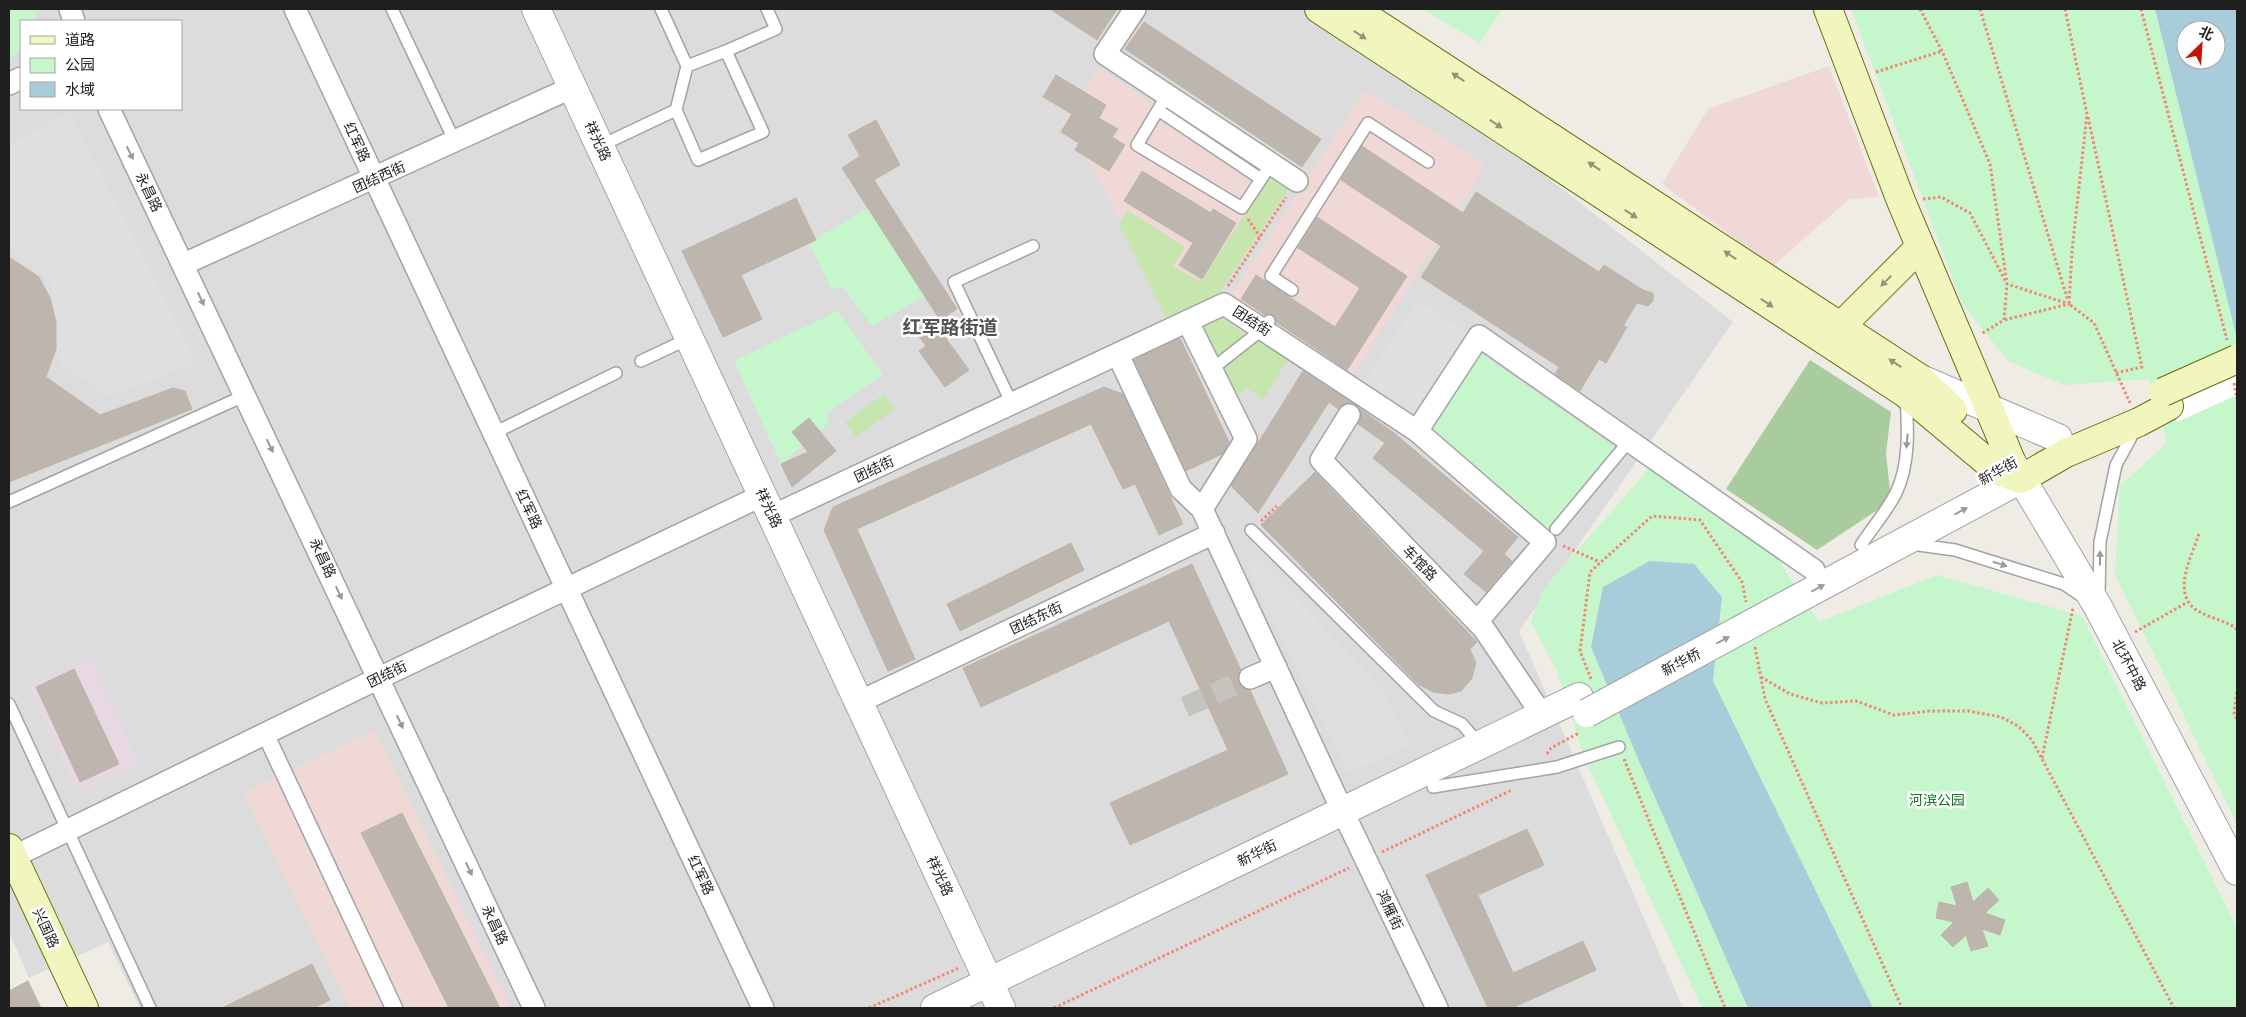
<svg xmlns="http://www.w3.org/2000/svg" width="2246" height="1017" viewBox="0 0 2246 1017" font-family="Helvetica,'Noto Sans SC',sans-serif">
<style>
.residential{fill:#dddcdc;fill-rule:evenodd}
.commercial{fill:#efd8d6}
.industrial{fill:#e8d8e4}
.grass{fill:#c7e6ae}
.forest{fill:#a8cc9d}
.park{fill:#c5f6cc;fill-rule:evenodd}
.parking{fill:#dfdfdf}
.water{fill:#a8ccda;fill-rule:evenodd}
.pier{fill:#fff}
.building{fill:#bcb6af;stroke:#c0b4a9}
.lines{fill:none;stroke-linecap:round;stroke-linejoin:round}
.minor-tunnel{stroke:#c5c3be;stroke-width:21;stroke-dasharray:21 11;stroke-linecap:butt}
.service-casing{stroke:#a3a3a3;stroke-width:14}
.pedestrian-casing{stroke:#a3a3a3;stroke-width:19}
.minor-casing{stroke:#a3a3a3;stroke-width:24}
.tertiary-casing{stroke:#a3a3a3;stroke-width:30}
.secondary-casing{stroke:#60710b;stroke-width:30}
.path{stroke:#f28774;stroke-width:3;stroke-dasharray:2.5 2.5;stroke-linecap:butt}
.service{stroke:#fff;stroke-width:11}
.pedestrian{stroke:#fff;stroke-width:16}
.minor{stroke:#fff;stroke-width:21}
.tertiary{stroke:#fff;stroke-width:28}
.secondary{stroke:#f0f6bd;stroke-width:28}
.tertiary-bridge-casing{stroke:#a3a3a3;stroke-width:30;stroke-linecap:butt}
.secondary-bridge-casing{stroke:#60710b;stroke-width:30;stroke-linecap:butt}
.tertiary-bridge{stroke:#fff;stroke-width:28}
.secondary-bridge{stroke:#f0f6bd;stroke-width:28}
.oneway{fill:#929576}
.oneway2{fill:#9a9a9a}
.labels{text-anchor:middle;stroke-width:5;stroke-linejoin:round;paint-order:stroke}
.street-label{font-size:14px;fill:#1f1f1f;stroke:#fff}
.park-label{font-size:14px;fill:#127820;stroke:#fff}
.district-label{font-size:19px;font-weight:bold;fill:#525252;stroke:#fff}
</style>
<rect width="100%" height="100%" fill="#efece6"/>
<path class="residential" d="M9,9H1331L1733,322L1519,631L1683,1008H140L108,942L29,978L9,932ZM21,21H181V109H21Z"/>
<path class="commercial" d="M1829,66L1879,197L1849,199L1772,267L1662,184L1708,109Z
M1099,68L1284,190L1213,291L1168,311L1066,119Z
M1365,90L1486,164L1351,378L1229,298Z
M374,730L511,1008H350L244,793Z"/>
<path class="industrial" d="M91,659L139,764L77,792L28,688Z"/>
<path class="grass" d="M1270,176L1290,187L1216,298L1167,320L1119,225L1127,210L1185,247L1173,266L1200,282Z
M1218,315L1246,335L1217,357L1199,326Z
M1260,339L1289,358L1263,400L1247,388L1236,397L1223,369Z
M884,394L895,409L856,437L845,422Z"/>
<path class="forest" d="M1810,360L1891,412L1886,453L1891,501L1817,550L1726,489Z"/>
<path class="park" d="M9,9H38L34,21H21V50L9,60Z
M1422,9H1502L1480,43Z
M1851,9H2237V824L2115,575L2120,486L2167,443L2149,379L2064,385L2008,361L1962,303ZM2186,30H2216V60H2186Z
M868,208L925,296L872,326L842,286L832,290L809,243Z
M838,311L883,375L826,414L830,422L781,464L734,361Z
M1476,350L1623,453L1553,538L1425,428Z
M1662,454L1774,553L1819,622L1937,575L2082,616L2237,928V1008H1702L1585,759L1556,669L1531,622L1541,592Z"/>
<path class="parking" d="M70,112L197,363L109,396L59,364L52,283L9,249V145Z
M1418,301L1472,336L1419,418L1364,383Z
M1257,558L1380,686L1410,745L1348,773L1247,566Z"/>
<path class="water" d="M2155,9H2237V338ZM2186,30H2216V60H2186Z
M1650,561L1694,564L1722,597L1713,681L1873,1008H1748L1642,768L1591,647L1603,587Z"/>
<path class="pier" d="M2237,344V395L2177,422L2157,380Z"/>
<path class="building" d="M1050,9H1117L1097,40Z
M1144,22L1321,139L1302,167L1125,49Z
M1056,75L1106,105L1099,118L1118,129L1112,137L1125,145L1109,171L1075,150L1079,143L1061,132L1072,114L1043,97Z
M876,120L900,165L874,180L957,309L940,320L842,168L860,156L848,135Z
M1362,146L1463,213L1476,192L1599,272L1604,265L1643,290L1653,293V301L1648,306L1637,303L1623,326L1627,327L1606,363L1599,359L1580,391L1555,374L1559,367L1421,277L1441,246L1341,180Z
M1142,171L1211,213L1213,209L1236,223L1202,279L1179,265L1193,243L1124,201Z
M796,198L816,240L741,275L762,319L723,337L682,251Z
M1317,217L1407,276L1347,370L1276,322L1273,315H1265L1241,299L1256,275L1335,327L1360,288L1298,248Z
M9,257L39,277L50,298L56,322V349L46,377L100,415L173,388L185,391L192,409L9,482Z
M932,319L969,370L945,387L919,351L926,346L915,331Z
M1180,338L1229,442L1222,454L1186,471L1134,360Z
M1303,371L1352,403L1344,404L1338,409L1329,402L1258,513L1231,486Z
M1104,387L1123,394L1183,524L1159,535L1135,484L1123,489L1091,424L857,529L915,659L888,671L824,530L833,507Z
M1359,408L1394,433L1518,537L1504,554L1512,561L1486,592L1464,574L1484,551L1373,458L1385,443L1358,424L1361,415Z
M809,418L836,451L792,487L781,464L808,452L792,432Z
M1315,472L1477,642L1470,649L1476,663L1472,678L1461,691L1449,694L1433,692L1418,684L1261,525Z
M1071,543L1084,570L960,631L947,604Z
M1192,564L1241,670L1238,676L1239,683L1243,688L1250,690L1288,774L1130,845L1110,803L1228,750L1169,621L981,707L963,668Z
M74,669L119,764L80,782L36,687Z
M402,813L500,1008H449L361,833Z
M1527,829L1544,865L1478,895L1513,973L1583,941L1596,970L1512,1008H1488L1426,875Z
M1967,882L1973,902L1988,888L1999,900L1985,913L2005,920L2000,935L1982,929L1988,946L1971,951L1966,935L1953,947L1941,935L1954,922L1936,918L1939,902L1957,906L1951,887Z
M312,964L330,1000L313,1008H222Z
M28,981L41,1008H9V991Z"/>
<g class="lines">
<path class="minor-tunnel" d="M1185,707L1250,678"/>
<defs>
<path id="service" d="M392,9L455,142
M661,9L687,66L676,110L698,160L763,132L726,51L687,66
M726,51L776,29L767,9
M1167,95L1137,145L1242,208L1271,164
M1158,110L1261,179
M600,146L676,110
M1292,290L1271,276L1368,123L1428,162
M641,361L690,338
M1212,369L1264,328L1269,321
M1012,404L954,282L1033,246
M494,433L616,373
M9,502L246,395
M1556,529L1629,441
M1251,530L1434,711L1462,724L1480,745
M1911,544L1955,550L2064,584L2083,597
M1861,545C1872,528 1887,511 1896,493C1910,464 1908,428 1906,397
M2099,595L2100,542L2116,465L2136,428
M9,704L150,1008
M1433,787L1557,767L1619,747"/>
<path id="pedestrian" d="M265,733L394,1008"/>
<path id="minor" d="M70,9L74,21
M295,9L763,1008
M1135,9L1105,54L1297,181
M9,84L21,78
M109,109L534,1008
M184,264L573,87
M1188,322L1246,439L1202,509L1343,812L1437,1008
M1118,355L1181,489L1202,509
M1349,415L1321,460L1484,629L1542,715
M1417,431L1479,336L1814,570
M772,516L1224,304L1417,431L1545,542L1477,622
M1250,678L1276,667
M859,702L1214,533
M13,857L379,678L763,495"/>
<path id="tertiary" d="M536,9L1001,1008
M1921,379L2058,438
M2012,463L2098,607L2237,871
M1775,611L2021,479
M935,1008L1579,697"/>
<path id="secondary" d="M1319,9L1905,393L1998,471L2021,479L2066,453L2139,422L2169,406
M1354,9L1918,377L1953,410
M1828,9L1901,201L2012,463
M1840,327L1920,247
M9,848L84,1008"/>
</defs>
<use href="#service" class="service-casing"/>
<use href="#pedestrian" class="pedestrian-casing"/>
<use href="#minor" class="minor-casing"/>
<use href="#tertiary" class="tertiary-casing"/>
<use href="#secondary" class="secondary-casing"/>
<path class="path" d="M1920,9L1942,51L1990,164L2007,284L2004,320L1981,334
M1980,9L2068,301
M2065,9L2087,114L2072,251L2069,304L2094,323L2130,403
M2141,9L2227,340
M1876,72L1942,51
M2088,117L2142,367L2116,373
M1923,199L1941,197L1970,213L2007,284L2069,304L2004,320
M1248,219L1260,237
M1228,286L1286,197
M2234,383L2237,399
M1261,521L1277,506
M2199,534C2192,555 2172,592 2195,609C2208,618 2225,620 2237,629
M1563,546L1600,562
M2135,632L2188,602
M1755,647L1765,699L1902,1008
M1761,677L1790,694L1822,703L1856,701L1894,715L1930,711H1968L2001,717L2018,726L2032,740L2174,1008
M1591,679L1580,651L1590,572L1652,516L1700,520L1742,582L1746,602
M2237,692L2234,712L2237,720
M1547,754L1551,748L1579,733
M2042,758L2073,608
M1624,759L1725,1008
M1382,852L1512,790
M869,1008L959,968
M1054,1008L1349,868"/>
<use href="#service" class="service"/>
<use href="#pedestrian" class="pedestrian"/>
<use href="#minor" class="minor"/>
<use href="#tertiary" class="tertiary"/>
<use href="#secondary" class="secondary"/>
<defs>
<path id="tertiary-bridge" d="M1587,713L1775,611"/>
<path id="secondary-bridge" d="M2163,392L2237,359"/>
</defs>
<use href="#tertiary-bridge" class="tertiary-bridge-casing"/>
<use href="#secondary-bridge" class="secondary-bridge-casing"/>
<use href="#tertiary-bridge" class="tertiary-bridge"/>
<use href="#secondary-bridge" class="secondary-bridge"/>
</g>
<defs><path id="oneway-solid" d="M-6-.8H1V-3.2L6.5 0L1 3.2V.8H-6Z" transform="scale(1.25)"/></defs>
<g class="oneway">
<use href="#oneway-solid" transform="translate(1360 35) rotate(33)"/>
<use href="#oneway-solid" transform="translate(1458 77) rotate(-147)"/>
<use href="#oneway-solid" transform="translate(1496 124) rotate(33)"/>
<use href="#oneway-solid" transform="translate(1594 166) rotate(-147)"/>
<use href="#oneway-solid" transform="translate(1631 214) rotate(33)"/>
<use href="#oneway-solid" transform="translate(1730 255) rotate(-147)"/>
<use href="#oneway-solid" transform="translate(1886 281) rotate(135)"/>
<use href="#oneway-solid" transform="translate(1767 303) rotate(33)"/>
<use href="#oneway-solid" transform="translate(1895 363) rotate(-147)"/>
</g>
<g class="oneway2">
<use href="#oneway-solid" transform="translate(130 153) rotate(64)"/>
<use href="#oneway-solid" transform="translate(201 299) rotate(65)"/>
<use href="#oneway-solid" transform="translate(1907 441) rotate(95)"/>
<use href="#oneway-solid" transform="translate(270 446) rotate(65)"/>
<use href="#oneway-solid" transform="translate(1961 511) rotate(-28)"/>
<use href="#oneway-solid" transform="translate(2100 558) rotate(-89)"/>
<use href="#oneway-solid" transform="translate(2000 564) rotate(18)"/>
<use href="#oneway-solid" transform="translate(1818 588) rotate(-28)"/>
<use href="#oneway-solid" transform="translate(339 593) rotate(65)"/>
<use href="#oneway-solid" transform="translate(1723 640) rotate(-28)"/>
<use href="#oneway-solid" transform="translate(400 722) rotate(65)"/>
<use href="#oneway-solid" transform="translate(469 869) rotate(65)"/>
</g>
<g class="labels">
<g class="street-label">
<text transform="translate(598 141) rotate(65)" y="5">祥光路</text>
<text transform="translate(357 142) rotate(65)" y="5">红军路</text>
<text transform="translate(379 177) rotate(-24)" y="5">团结西街</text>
<text transform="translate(149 192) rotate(64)" y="5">永昌路</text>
<text transform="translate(1252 321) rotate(33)" y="5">团结街</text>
<text transform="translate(874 469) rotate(-25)" y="5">团结街</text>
<text transform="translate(1998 471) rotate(-29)" y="5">新华街</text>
<text transform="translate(769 508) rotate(65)" y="5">祥光路</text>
<text transform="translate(529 509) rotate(65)" y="5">红军路</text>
<text transform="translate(323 558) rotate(65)" y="5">永昌路</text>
<text transform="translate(1420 563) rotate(46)" y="5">车馆路</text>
<text transform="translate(1036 618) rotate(-25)" y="5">团结东街</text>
<text transform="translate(1681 662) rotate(-28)" y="5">新华桥</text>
<text transform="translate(2129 665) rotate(62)" y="5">北环中路</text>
<text transform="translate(387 674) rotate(-26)" y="5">团结街</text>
<text transform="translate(1257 853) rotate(-26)" y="5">新华街</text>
<text transform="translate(701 875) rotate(65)" y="5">红军路</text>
<text transform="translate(940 876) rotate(65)" y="5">祥光路</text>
<text transform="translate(1390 910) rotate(65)" y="5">鸿雁街</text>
<text transform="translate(495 925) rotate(65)" y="5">永昌路</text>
<text transform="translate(46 928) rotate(65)" y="5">兴国路</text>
</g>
<g class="park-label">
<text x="1937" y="805">河滨公园</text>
</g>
<g class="district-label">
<text x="950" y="334">红军路街道</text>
</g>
</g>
<rect width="2246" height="1017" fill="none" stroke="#1f1f1f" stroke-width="20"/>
<rect x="20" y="20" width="162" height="90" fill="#ffffff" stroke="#a5a5a5"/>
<rect x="30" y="36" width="25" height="8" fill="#f0f6bd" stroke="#a5a5a5"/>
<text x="65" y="45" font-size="15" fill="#1f1f1f">道路</text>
<rect x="30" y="58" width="25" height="15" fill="#c5f6cc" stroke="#a5a5a5"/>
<text x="65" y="70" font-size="15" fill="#1f1f1f">公园</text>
<rect x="30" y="82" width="25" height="15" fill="#a8ccda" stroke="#a5a5a5"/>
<text x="65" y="95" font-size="15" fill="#1f1f1f">水域</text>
<g transform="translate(2201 45) rotate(25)"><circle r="24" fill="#ffffff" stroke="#a5a5a5"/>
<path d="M0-4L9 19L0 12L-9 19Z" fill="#c3150b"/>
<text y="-8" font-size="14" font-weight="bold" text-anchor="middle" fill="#1f1f1f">北</text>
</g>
</svg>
